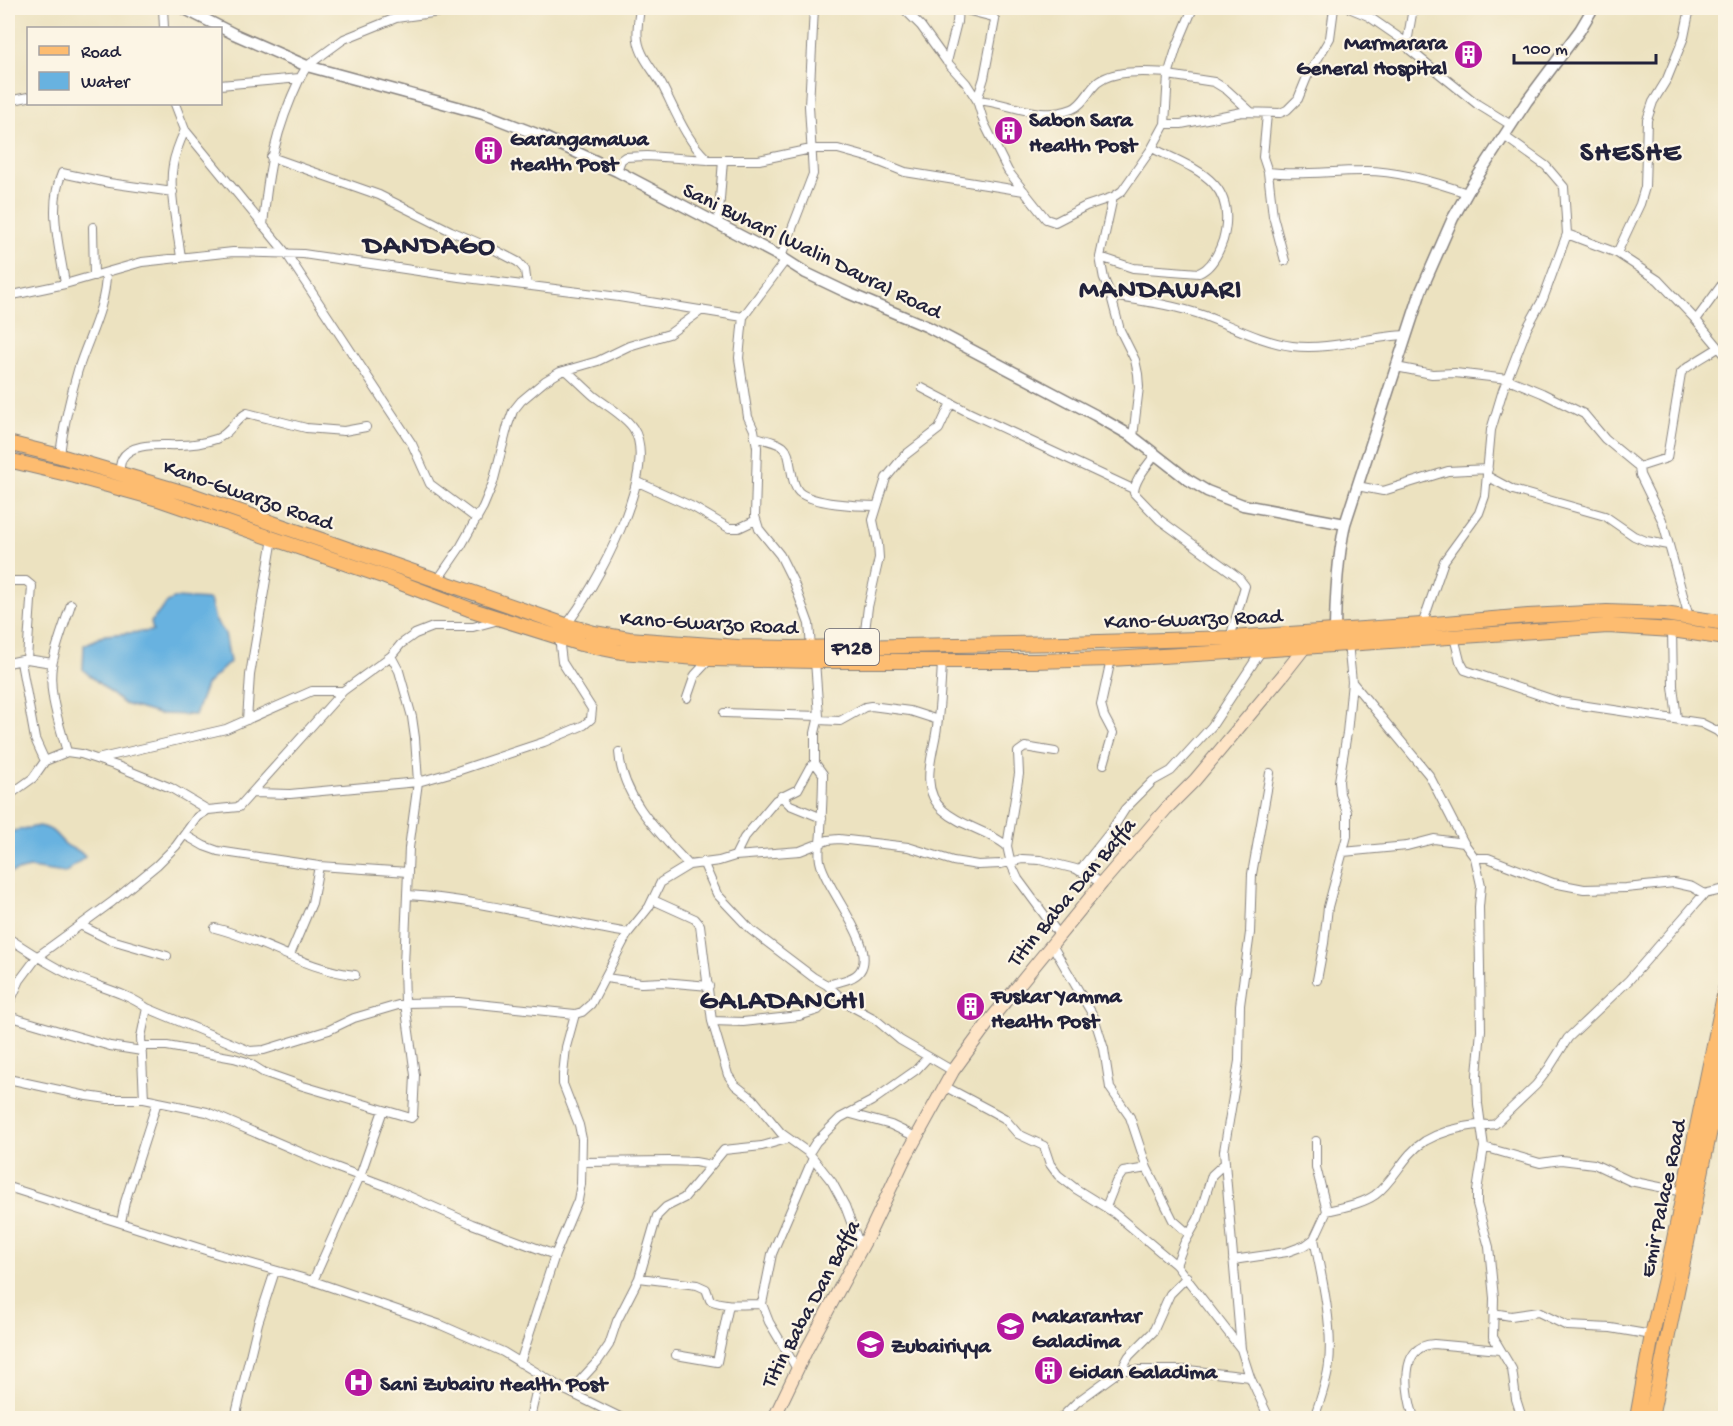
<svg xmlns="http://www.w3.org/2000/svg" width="1733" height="1426" viewBox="0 0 1733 1426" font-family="'Gochi Hand',sans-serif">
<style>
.water{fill:#68b2e0;stroke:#456a8e;stroke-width:1.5}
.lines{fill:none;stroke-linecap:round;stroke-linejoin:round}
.minor-casing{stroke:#87827e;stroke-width:10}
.tertiary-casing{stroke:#87827e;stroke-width:13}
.secondary-casing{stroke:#87827e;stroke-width:14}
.primary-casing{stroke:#87827e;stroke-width:16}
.minor{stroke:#fff;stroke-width:8}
.tertiary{stroke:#fff;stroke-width:10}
.secondary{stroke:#fee4c6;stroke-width:12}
.primary{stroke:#fdbc70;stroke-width:14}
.labels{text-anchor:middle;stroke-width:4.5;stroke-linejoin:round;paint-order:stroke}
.shield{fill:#fcf5e5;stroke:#63616e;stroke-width:1.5}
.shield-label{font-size:21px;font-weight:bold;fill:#22223b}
.poi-label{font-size:22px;font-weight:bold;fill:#22223b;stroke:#fcf5e5;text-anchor:start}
.street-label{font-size:22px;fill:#22223b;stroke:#fcf5e5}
.district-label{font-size:28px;font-weight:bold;letter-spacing:1.5px;fill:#22223b;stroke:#fcf5e5}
</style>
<rect width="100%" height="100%" fill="#fcf5e5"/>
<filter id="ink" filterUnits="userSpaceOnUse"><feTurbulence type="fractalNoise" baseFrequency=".0167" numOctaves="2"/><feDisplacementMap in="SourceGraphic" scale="12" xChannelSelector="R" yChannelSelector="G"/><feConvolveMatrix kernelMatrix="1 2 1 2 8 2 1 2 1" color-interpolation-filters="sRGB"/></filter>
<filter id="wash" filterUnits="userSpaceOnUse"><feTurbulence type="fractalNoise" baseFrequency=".008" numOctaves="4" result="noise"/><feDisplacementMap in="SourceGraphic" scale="24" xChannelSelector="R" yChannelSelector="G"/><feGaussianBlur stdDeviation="1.35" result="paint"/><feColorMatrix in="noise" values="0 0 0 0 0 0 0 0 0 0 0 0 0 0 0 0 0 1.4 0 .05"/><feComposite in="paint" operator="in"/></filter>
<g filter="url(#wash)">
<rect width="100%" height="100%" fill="#ece2c0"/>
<path class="water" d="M175,598L210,600L215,620L225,633L230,662L206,685L195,715L158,714L124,704L83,670L84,645L105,635L153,631L151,622L166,604Z
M39,826C55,829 54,834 65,844C73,851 76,846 85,857L65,873L30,868L8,873V832Z"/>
</g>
<g filter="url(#ink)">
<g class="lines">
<defs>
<path id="minor" d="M163,8L164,28
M640,8C639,18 636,30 638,40C640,56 654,71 662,85C676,112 685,139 708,160
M903,8L921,26L947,62L966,83L977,100L984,123L1008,171L1046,219L1055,222L1086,206L1113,197L1122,191L1152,148L1165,124L1168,75L1177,46L1193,8
M958,8L993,17L995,20L984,78L977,100C1009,102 1039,122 1072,109C1083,105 1088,91 1097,83C1113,69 1149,72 1169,73
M1349,8L1368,16L1407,43
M1413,8L1407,43L1410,50L1477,104L1511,125
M197,16L209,8
M947,62L957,22L958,8
M1168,75L1214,82L1227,90L1251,112
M220,85L300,78L307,66L344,39L396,18L454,10L458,8
M8,101L28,97
M175,104L185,130L286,253L412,444L430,484L477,519
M1267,114L1263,157L1268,172L1273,216L1285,261
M1165,124H1181L1242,112L1280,113L1287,110L1298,99L1307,77L1330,38L1334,8
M1504,136L1546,166L1564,187L1567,234L1617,253L1658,280L1696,320L1726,356
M271,157L379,195L451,231L495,250L518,262L525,270L527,285
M617,171L621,160L625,157L647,156L708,160H759L811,149H838L870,158L905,172L1024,191
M1268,172C1300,176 1330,171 1362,171C1395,170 1436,182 1467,193
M1113,197L1100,257L1104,279L1111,296L1120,330L1135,360L1138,374L1139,387L1133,437
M718,225L723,160
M263,226C268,169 275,131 300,78
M93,227L94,276
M1617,253L1640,204L1645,187L1647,120L1653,102L1667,79L1684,37L1690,8
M781,257L813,174L809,106L814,8
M1100,257L1133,268L1199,273C1211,268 1219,252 1223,240C1239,181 1195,169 1152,148
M181,258C178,231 168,191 173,165C175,153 180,141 185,130
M785,261L743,317L739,358L748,417L754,430L757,447L755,516L759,529L780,555L794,583L809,624L811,647
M65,284C60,248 47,207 62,173L109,183L173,192
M8,296L65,284L142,262L233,252L303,254L459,277L619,297L743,317
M1111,296C1143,301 1175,305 1205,316C1234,327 1262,342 1292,346C1331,351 1369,336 1407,335
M1696,320L1726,279
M1396,367L1432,374L1455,373L1508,379L1542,393L1584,414L1605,439L1639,467L1640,475L1662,520L1689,617
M922,388L968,412L1133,489
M755,437C792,446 786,446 793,479C794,483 796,489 799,492C813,504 858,506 876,506
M1155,455C1148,465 1134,480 1134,493L1160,520L1238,577L1245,586L1230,638
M60,456C63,427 70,398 78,370C88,338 106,307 106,273
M1639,467L1667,458L1681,373C1685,367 1709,354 1718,348
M119,473C120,469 120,463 122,459C131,441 163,446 179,445C191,445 204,443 216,439C230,434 235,419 247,413L306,428L344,431L366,427
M1487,476L1513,490L1605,516L1634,536L1646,541L1668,545
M638,482L693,507L729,528H739L756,520
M1357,486L1383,491L1448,471L1488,469
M8,581H26L32,586L27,659
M437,581L461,546L483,507L493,483L508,425L513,411L521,401L545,381L560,372L598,361L629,346L669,334L702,310
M566,625C594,591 661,469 633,428C624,415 607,406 594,396C585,388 576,379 567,371
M1422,625L1444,561L1479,513L1485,496L1491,430L1503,390L1527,328L1543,299L1567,234
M1672,630L1673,686L1677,719
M1454,637L1460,661L1465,670L1560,702L1701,723L1717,731L1726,739
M863,647L868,607L879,558L878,544L873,520L886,478L904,456L939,429L951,403
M815,661L819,716L815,733V763L823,774C823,792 822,811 821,829C821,840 818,851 820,861C825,889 878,946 860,971C854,980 837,982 827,985
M21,662L35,739L45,761
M942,662C941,683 940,705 937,727C934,753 918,788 943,810C962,827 988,830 1007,846
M8,663L27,659L52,663
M1352,682L1429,775L1464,843L1475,858L1481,885L1479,907L1481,1030L1477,1075L1478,1104L1484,1147L1477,1191V1204L1489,1247L1494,1298L1493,1337L1512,1369L1516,1399L1522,1418
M687,698L695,675L710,659
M724,713L819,716
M247,720L250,675L273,538
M818,720L840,721L865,707L871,706L910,711L938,720
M67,752C60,725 48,695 52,666C55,648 65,623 71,604
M619,752C622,798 659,833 689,865
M1055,752L1025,747L1018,752L1019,774L1007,846L1011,864L1018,879L1060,936
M97,759L226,729L312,691H343
M1104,764L1113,733L1104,716L1101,705L1111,659
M253,793L290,794L418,782L457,771L544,742L584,725L591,719L592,709L562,662L559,637
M8,796L33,778L45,761L67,752L81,754L117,766L171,788L208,810
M781,796L790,805L822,818
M185,835L204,846L218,851L319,866L408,872
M1343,852L1407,846L1434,839L1464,843
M735,856L744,838L776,800L798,789L810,767L815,763
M1475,858H1488L1553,883L1584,889L1626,888L1674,883L1692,887L1704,894
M703,862L717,894L751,930L813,977L827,985L849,1005L875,1019L900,1040L953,1071
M1079,871L1111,831L1125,809L1153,781L1171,771L1212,726L1262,650
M408,895C482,900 554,921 628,933
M653,900L695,919L700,925L712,1021L728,1075L735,1085L753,1099L781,1133L809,1153L832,1182L845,1206L861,1249
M80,925L108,939L167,956
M215,928C264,940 306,970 355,975
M8,938C29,951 50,966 73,976C98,987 125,992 147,1008L250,1051L264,1050L329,1030L354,1018L405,1003L458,1002L575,1014
M1052,945L1094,1017L1104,1049L1110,1088L1130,1117L1147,1168L1173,1220L1189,1234
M290,955L312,903L319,866
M606,978L641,983L663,982L709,986
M1317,980L1324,943L1328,907L1347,836V812L1340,794L1339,781L1347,733L1352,682L1348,643
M8,1006L20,980L38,956L112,902L157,865L176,846L197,817L208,810L239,807L343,691L391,656L401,644L415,634L433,627H473L499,620
M8,1016L110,1046L142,1051
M712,1021L743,1022L799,1016L818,1010L834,992
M142,1046H167L234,1058L247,1062L263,1072L303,1086L411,1118L413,1116L415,1075L405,1003L404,965L409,848L418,782L415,738L412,717L399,671L391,656
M8,1079L87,1096L108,1099H144L207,1112L330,1165L386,1186L472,1224L555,1255
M944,1086L993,1112L1004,1118L1018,1134L1044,1146L1050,1164L1058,1175L1076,1189L1113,1212L1176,1265L1241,1349
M144,1099L141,1037L147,1008
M851,1114L891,1125L916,1137
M1484,1147L1540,1163L1561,1160L1594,1164L1630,1181L1684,1192
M809,1153L816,1142L840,1118L872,1101L916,1070L928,1057
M583,1162L670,1161L695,1162L711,1165
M8,1187L221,1255L313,1281L441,1325L503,1352L567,1391L622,1418
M1106,1207L1116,1182L1123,1172L1147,1168
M1327,1211C1343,1207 1362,1204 1375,1195C1395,1180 1403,1155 1425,1141C1441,1132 1459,1127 1477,1125C1484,1124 1489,1126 1495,1124L1536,1085L1549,1068L1568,1038L1629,980L1704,894L1726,889
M121,1222L125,1202L157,1102
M1314,1239C1322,1277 1333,1326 1329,1364C1327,1382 1320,1401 1314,1418
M1233,1260L1287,1252L1306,1245L1314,1239L1327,1211L1316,1167V1141
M1176,1265L1184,1244L1198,1219L1212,1175L1225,1163
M639,1278L697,1285L706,1289L710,1300C727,1307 744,1304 762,1304
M313,1281L360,1176L383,1110
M1493,1313L1511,1316L1538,1312L1567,1326L1611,1328L1652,1335
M676,1355L717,1362L729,1305
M520,1363L555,1255L578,1200L581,1184L582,1139L579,1125L563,1084V1075L566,1047L575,1014L582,1012L591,1004L628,933L649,907L661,882L689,865L719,861L735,856L800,851L828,840L839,839L908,847L953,861L978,865L1001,864L1022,859L1040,860L1076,869L1102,883
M797,1369L769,1322L762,1304L772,1254L813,1158
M1121,1370H1188L1250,1377
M567,1391L576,1385L598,1361L609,1345L617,1321L639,1278L657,1216L666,1207L684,1198L724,1150L762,1146L787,1139
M235,1418L258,1323L275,1271
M530,1418L540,1375
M1061,1418L1077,1402L1121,1370L1129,1356L1153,1332L1170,1294L1187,1277
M1269,1418L1250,1377L1241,1349L1224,1151L1239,1061L1240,1005L1250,933L1252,874L1270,773
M1414,1418C1407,1395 1397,1346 1434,1344L1500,1350"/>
<path id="tertiary" d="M183,8L234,34L307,66L487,115L539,135L617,171L781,257L806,273L848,293L928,327L1095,415L1133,437L1187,479L1207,491L1243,505L1345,524
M1335,638C1335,600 1337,562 1345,524L1421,291L1453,218L1470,188L1527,101L1580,30L1593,8"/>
<path id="secondary" d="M774,1418L807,1349L869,1234L904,1160L953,1071L991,1019L1102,883L1166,809L1195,780L1283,675L1305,647L1307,640"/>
<path id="primary" d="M8,443L60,456L195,496L566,625L594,633L629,639L738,647L792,648L1066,643L1230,638L1422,625L1528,616L1607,612L1664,614L1726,623
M8,460L75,476L158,499L385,577L469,609L581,644L621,652L710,659L815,661H1034L1111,659L1230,652L1608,626L1672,630L1726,638
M1637,1418L1652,1335L1673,1244L1726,986
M1651,1418L1726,1052"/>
</defs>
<use href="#minor" class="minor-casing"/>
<use href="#tertiary" class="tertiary-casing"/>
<use href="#secondary" class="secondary-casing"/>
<use href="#primary" class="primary-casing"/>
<use href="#minor" class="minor"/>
<use href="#tertiary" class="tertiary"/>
<use href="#secondary" class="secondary"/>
<use href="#primary" class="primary"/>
</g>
</g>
<defs>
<symbol id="building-disc" viewBox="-11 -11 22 22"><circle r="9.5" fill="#b5179e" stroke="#fcf5e5"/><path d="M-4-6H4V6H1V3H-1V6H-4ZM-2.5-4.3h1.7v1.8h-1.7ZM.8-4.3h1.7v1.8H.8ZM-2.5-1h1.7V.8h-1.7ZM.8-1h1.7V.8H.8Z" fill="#fff"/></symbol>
<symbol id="school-disc" viewBox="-11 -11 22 22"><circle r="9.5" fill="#b5179e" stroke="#fcf5e5"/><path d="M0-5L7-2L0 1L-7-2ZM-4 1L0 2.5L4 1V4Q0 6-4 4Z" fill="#fff"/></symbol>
<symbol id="hospital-disc" viewBox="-11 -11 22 22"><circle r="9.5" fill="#b5179e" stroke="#fcf5e5"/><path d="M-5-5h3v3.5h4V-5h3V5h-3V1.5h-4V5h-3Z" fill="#fff"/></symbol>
</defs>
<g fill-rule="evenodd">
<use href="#building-disc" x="1452" y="38" width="33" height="33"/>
<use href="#building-disc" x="992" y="114" width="33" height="33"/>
<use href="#building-disc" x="472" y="134" width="33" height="33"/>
<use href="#building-disc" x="954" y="990" width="33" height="33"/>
<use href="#school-disc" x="994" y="1310" width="33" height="33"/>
<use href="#school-disc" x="854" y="1328" width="33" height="33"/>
<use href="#building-disc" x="1032" y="1354" width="33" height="33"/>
<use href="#hospital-disc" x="342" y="1366" width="33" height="33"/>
</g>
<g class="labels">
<rect class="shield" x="825" y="629" width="54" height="36" rx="4.5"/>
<g class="shield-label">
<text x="852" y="654">F128</text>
</g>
<g class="poi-label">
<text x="1447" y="49" text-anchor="end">Marmarara<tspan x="1447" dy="25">General Hospital</tspan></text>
<text x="1029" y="126">Sabon Sara<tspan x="1029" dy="25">Health Post</tspan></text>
<text x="510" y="145">Garangamawa<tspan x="510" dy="25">Health Post</tspan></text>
<text x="991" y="1002">Fuskar Yamma<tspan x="991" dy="25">Health Post</tspan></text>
<text x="1032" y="1322">Makarantar<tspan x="1032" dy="25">Galadima</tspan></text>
<text x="891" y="1352">Zubairiyya</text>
<text x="1069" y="1378">Gidan Galadima</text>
<text x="380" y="1390">Sani Zubairu Health Post</text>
</g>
<g class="street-label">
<text transform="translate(813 249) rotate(26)" y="8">Sani Buhari (Walin Daura) Road</text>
<text transform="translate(249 493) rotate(19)" y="8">Kano-Gwarzo Road</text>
<text transform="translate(1193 617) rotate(-2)" y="8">Kano-Gwarzo Road</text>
<text transform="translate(709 621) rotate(3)" y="8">Kano-Gwarzo Road</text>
<text transform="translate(1070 891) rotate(-50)" y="8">Titin Baba Dan Baffa</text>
<text transform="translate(1661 1198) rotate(-78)" y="8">Emir Palace Road</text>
<text transform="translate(809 1303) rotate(-62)" y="8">Titin Baba Dan Baffa</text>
</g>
<g class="district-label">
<text x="1631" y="160">SHESHE</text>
<text x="430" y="253">DANDAGO</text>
<text x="1161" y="297">MANDAWARI</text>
<text x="783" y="1008">GALADANCHI</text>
</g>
</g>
<rect width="1733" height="1426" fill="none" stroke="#fcf5e5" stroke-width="30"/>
<rect x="27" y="27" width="195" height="78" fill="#fcf5e5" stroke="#a5a1a1" stroke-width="1.5"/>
<rect x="39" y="46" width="30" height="9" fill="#fdbc70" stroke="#a5a1a1" stroke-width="1.5"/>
<text x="81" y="57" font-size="18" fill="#22223b">Road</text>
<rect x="39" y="72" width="30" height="18" fill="#68b2e0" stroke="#a5a1a1" stroke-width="1.5"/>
<text x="81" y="87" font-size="18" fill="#22223b">Water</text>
<path d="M1514 54v9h142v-9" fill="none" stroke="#22223b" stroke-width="3"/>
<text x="1523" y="54" font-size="18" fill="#22223b" stroke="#fcf5e5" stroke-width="4.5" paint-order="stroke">100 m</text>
</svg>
